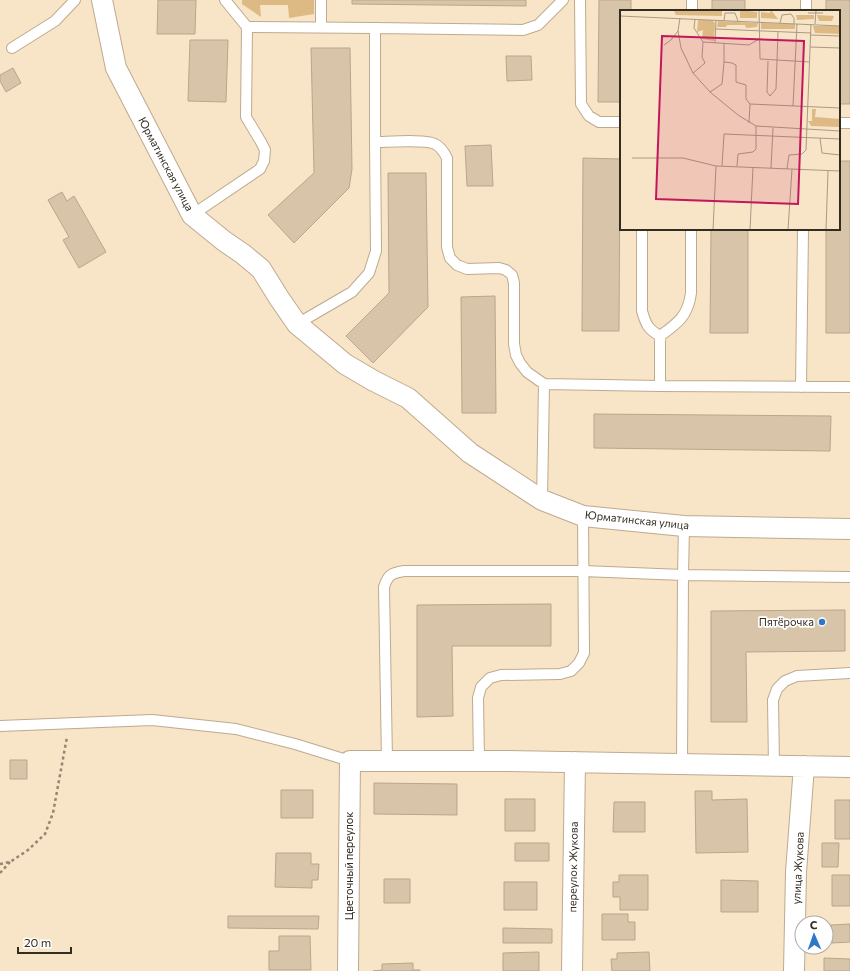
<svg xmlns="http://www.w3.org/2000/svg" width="850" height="971" viewBox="0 0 850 971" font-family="Commissioner,sans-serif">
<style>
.green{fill:#ddb984}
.building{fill:#d8c4a8;stroke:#b9a68b}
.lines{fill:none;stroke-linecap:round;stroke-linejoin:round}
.service-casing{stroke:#beaa8f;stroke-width:12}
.minor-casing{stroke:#beaa8f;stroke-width:22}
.path{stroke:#938672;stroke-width:2.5;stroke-dasharray:3 3;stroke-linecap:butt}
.service{stroke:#fff;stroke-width:10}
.minor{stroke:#fff;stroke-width:20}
.poi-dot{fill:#2f78c8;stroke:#fff;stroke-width:1.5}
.labels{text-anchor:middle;stroke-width:3.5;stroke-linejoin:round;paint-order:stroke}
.street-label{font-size:11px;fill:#332c21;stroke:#fff}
.poi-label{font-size:11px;fill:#332c21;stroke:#fff;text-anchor:end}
.inset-road{fill:none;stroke:#a99a85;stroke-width:1}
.view{fill:#c2185b;fill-opacity:0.15;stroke:#c2185b;stroke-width:2}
.inset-edge{fill:none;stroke:#332c21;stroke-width:2}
</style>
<rect width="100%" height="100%" fill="#f8e4c7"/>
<path class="green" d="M242,0H314V14L289,18L288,5H260L261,17L242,4Z"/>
<path class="building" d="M158,0H196L195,34H157Z
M352,0H526V6L352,4Z
M599,0H631V11H621V102H598Z
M712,0H745V11H712Z
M826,0H850V104H839V11H826Z
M190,40H228L226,102L188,101Z
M311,48H350L352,169L349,188L294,243L268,215L314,173Z
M506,56H531L532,80L507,81Z
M13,68L21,83L6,92L0,81V75Z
M491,145L493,186H467L465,146Z
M583,158L620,159L619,331H582Z
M839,161H850V333H826V229H839Z
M388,173H426L428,307L373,363L346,336L389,293Z
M62,192L67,201L74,196L106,252L79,268L63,240L69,237L48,200Z
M711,229H748V333H710Z
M495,296L496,413H462L461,297Z
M594,414L831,416L830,451L594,448Z
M551,604V646H452L453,716L417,717V605Z
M845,610V651L746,652L747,722H711V611Z
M10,760H27V779H10Z
M374,783L457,784V815L374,814Z
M281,790H313V818H281Z
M695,791H712V800L747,799L748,852L696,853Z
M505,799H535V831H505Z
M835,800H850V839H835Z
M614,802H645V832H613Z
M515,843H549V861H515Z
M822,843H839L838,867H822Z
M276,853H311V864H319L318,880H312V888L275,887Z
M619,875H648V910H620V897H613V882H619Z
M832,875H850V906H832Z
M384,879H410V903H384Z
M721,880L758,881V912H721Z
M504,882H537V910H504Z
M602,914H628V922H635V940H602Z
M228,916H319L318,929L228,928Z
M850,924V942L832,943L831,925Z
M503,928L552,929V943H503Z
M279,936H310L311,970H269V951H279Z
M539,952V971H503V953Z
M649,952L650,971H612L611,959H617V953Z
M824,958L850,959V971H824Z
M413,963V970H420V971H373L382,970V964Z"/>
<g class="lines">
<defs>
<path id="service" d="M580,0L581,104L589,116L599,122H621
M692,11V0
M806,11V0
M247,27L375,28L523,30L538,25L563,0
M321,27V0
M375,28V142
M12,48L55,21L75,0
M839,123H850
M192,215L260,169L264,161L265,150L261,142L246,117L247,27L225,0
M642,229V311C646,325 648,329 660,336C678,323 688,316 691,293V229
M297,324L352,292L369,273L376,251L375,142C387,142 426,139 435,144C441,147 444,152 447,158V247L450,258L457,265L467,269L499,268L506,270L512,275L514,283V344L516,355L520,363L527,372L544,384L660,386L850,387
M660,386V336
M801,387L803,229
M542,500L544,384
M0,726L152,720L236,729L295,744L350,761
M387,761L384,587C388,575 391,573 404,571H583L683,575L850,577
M479,761L478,698L481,687L490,678L501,675L560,674L571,671L579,663L584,653L583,516
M682,764L683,575L684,526
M774,765L773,700L777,689L785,681L797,676L850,673"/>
<path id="minor" d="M102,0L116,68L192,215L224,241L243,254L261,269L279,298L297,324L345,364L374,381L408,398L470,453L542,500L583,516L684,526L850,529
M348,971L350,761H507L850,767
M572,971L575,762
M794,971L796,872L804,766"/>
</defs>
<use href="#service" class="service-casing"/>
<use href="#minor" class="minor-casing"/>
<path class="path" d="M0,864L10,862L28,850L45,834L53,813L67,737
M0,873L10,862"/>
<use href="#service" class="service"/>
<use href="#minor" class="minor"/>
</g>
<circle class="poi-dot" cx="822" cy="622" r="4"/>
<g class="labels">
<g class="street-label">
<text transform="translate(166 164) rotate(62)" y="4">Юрматинская улица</text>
<text transform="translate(637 520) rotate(6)" y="4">Юрматинская улица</text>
<text transform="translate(349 866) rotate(-90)" y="4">Цветочный переулок</text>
<text transform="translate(573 867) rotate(-89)" y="4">переулок Жукова</text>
<text transform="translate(798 868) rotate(-87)" y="4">улица Жукова</text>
</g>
<g class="poi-label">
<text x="814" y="626">Пятёрочка</text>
</g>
</g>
<g transform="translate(620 10)">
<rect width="220" height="220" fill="#f8e4c7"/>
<path d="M102,0V6L56,5L54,1ZM120,0L137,2V8H120ZM151,0L158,9L141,8V2L150,3ZM176,5H194V9L177,10ZM197,5L214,6L212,11H199ZM78,10H92L95,13L94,31L82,29L83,20L77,22ZM98,11L138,13L137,17L126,18L125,15H107L106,17H97ZM141,13L175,14V19H141ZM193,16H220V24L195,23ZM192,99H196L195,107L220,109V117L191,116L188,111H192Z" fill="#ddb984"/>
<path class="inset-road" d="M139,0L140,49L190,52M188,3H203M0,6L220,16M60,8L58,21L61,38L73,63L90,82L118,105L136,116L220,121M104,11L105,3H115L118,11M160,13L162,5L171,4L174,8V14M195,14L196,0M96,19L191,23M190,25L220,26M83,32L129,35L139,29M95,33L96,10M44,35L51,30L58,21M190,37L220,38M148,51L147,82L150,86L156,79L158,22M104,52V33M73,63L85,53L82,47L83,32L74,18L75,9M90,82L102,74L104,52L112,53L116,55V72L126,75V89L130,94L220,98M173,96L177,14M129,113L130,94M200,128L202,143L220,145M12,148H63L96,156L220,161M102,156L104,124L220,129M117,156L118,144L133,142L136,139V116M151,158L153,118M167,159L169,145L182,144L186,140L191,14M93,220L96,156M130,220L133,157M168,220L172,159M206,220L208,161"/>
<path class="view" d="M42,26L184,31L178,194L36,189Z"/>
<rect width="220" height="220" class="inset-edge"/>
</g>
<g transform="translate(814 935) rotate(358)"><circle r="19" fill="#ffffff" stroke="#adaba6"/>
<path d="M0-3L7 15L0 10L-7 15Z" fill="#2f78c8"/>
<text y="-6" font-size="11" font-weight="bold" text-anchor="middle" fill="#332c21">С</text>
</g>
<path d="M18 947v6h53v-6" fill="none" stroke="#332c21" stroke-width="2"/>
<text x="24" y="947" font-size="12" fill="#332c21" stroke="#ffffff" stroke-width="3" paint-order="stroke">20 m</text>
</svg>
